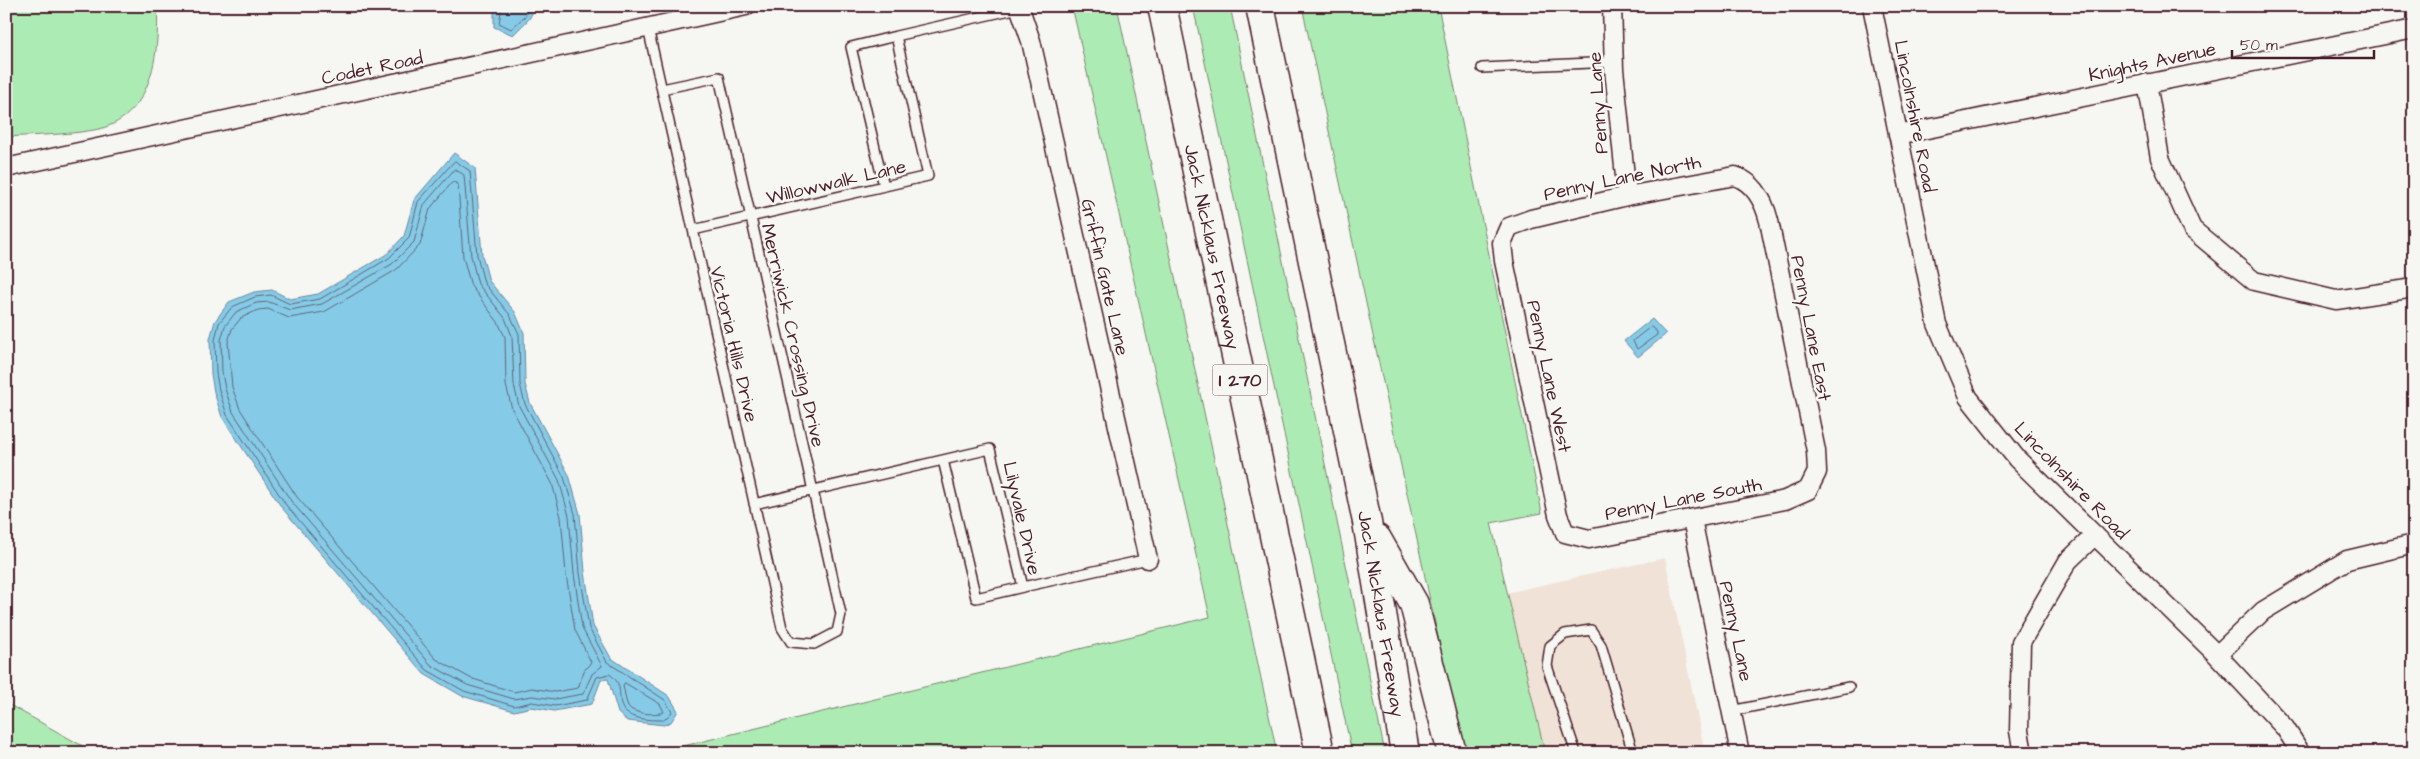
<svg xmlns="http://www.w3.org/2000/svg" width="2420" height="759" viewBox="0 0 2420 759" font-family="'Architects Daughter',sans-serif">
<style>
.built{fill:#f0e2d6}
.green{fill:#acecb4;stroke:#7b8670}
.water{fill:#85cbe7;stroke:#6d869c}
.lines{fill:none;stroke-linecap:round;stroke-linejoin:round}
.shore{stroke:#626476;stroke-width:1}
.lane-casing{stroke:#4a1f2b;stroke-width:12}
.street-casing{stroke:#4a1f2b;stroke-width:21}
.highway-casing{stroke:#4a1f2b;stroke-width:31}
.lane{stroke:#f6f6f2;stroke-width:9}
.street{stroke:#f6f6f2;stroke-width:18}
.highway{stroke:#f6f6f2;stroke-width:28}
.labels{text-anchor:middle;stroke-width:5;stroke-linejoin:round;paint-order:stroke}
.shield{fill:#f6f6f2;stroke:#7e6067;stroke-width:1}
.shield-label{font-size:18px;font-weight:bold;fill:#4a1f2b}
.street-label{font-size:19px;fill:#4a1f2b;stroke:#f6f6f2}
</style>
<rect width="100%" height="100%" fill="#f6f6f2"/>
<filter id="ink" filterUnits="userSpaceOnUse"><feTurbulence type="fractalNoise" baseFrequency=".02" numOctaves="2"/><feDisplacementMap in="SourceGraphic" scale="10" xChannelSelector="R" yChannelSelector="G"/><feConvolveMatrix kernelMatrix="1 2 1 2 8 2 1 2 1" color-interpolation-filters="sRGB"/></filter>
<g filter="url(#ink)">
<path class="built" d="M1665,558L1705,753H1545L1506,593Z"/>
<path class="green" d="M6,6H157C160,54 152,120 94,130C66,135 35,135 6,137Z
M1072,6H1117L1277,753H655L1210,617Z
M1193,6H1230L1385,753H1352Z
M1302,6H1438L1542,513L1491,523L1545,753H1463Z
M6,703L95,753H6Z"/>
<path class="water" d="M498,6H536L529,19L513,35L494,27V12Z
M454,153L475,168L482,255L489,281L515,312L524,333L525,384L530,403L569,475L580,514L585,572L593,626L611,658L669,696L678,711L671,722L664,725L627,721L618,713L608,679L601,680L592,704L554,711L532,707L514,711L462,696L424,674L282,508L222,417L214,392L211,374L210,339L215,321L229,302L254,292L272,290L290,299L318,294L387,254L404,236L414,200Z
M1652,319L1666,334L1638,357L1624,341Z"/>
<g class="lines">
<path class="shore" d="M502,6L499,23L511,29L525,16L530,6
M455,161L470,171L477,255L484,283L510,315L519,334L520,384L525,404L564,477L575,514L580,573L589,628L607,662L665,700L672,712L664,720C596,721 635,689 609,674L597,677L587,700L555,706L532,702L514,706L464,691L427,670L286,505L227,415L219,390L216,373L215,340L219,323L232,307L255,297L271,295L290,304L320,299L389,258L409,238L418,202Z
M455,169L464,175L471,256L478,284L505,318L512,336L514,385L519,406L559,480L569,516L574,574L582,628L602,666L592,674L583,694L555,699L532,696L514,699L467,685L431,665L291,501L233,412L225,389L222,372L221,340L225,326L236,312L256,303L269,302L290,310L322,304L392,264L414,242L424,205Z
M453,182L458,184L463,257L471,286L498,322L505,337L506,385L512,409L552,483L561,517L566,574L575,630L591,662L584,671L578,688L555,692L532,688L514,692L470,678L436,659L297,497L240,409L232,387L228,342L232,329L241,318L258,310L268,309L289,318L324,312L396,270L420,245L430,209Z
M1651,327L1657,332V335L1637,349L1633,341Z
M625,683L660,704L664,712C656,715 633,715 628,706C625,700 625,692 623,686Z"/>
<defs>
<path id="lane" d="M648,28L782,628L791,642L814,644L837,632L841,614L719,77L662,89
M1482,68L1614,62
M884,186L851,47L896,36
M693,230L928,176L896,36L1019,8
M943,460L976,598L1023,587
M754,504L990,449L1023,587L1148,559
M1731,711L1849,687
M1576,753L1547,666L1550,646L1565,634L1591,630L1601,645L1633,753"/>
<path id="street" d="M1019,6L1031,41L1148,559
M1612,6L1614,69L1627,196
M1872,6L1937,324L1968,397L2017,459L2217,655L2285,728L2301,753
M2147,83L2160,158L2192,229L2254,281L2336,300L2414,288
M1898,135L2414,29
M6,168L746,6
M1735,176C1755,183 1764,201 1769,221L1816,451L1817,472L1808,490L1785,500L1589,539L1565,533L1558,515L1504,261L1502,243L1509,227L1531,219L1627,196Z
M1692,519L1740,753
M2217,655L2263,611L2347,560L2414,544
M2023,753L2019,731L2021,642L2068,561L2095,535"/>
<g id="highway">
<path id="s1" d="M1162,6L1320,753"/>
<path id="s2" d="M1260,6L1367,522L1405,753"/>
<path d="M1377,539L1414,604L1452,753"/>
</g>
</defs>
<use href="#lane" class="lane-casing"/>
<use href="#street" class="street-casing"/>
<use href="#highway" class="highway-casing"/>
<use href="#lane" class="lane"/>
<use href="#street" class="street"/>
<use href="#highway" class="highway"/>
</g>
</g>
<g class="labels">
<rect class="shield" x="1212.5" y="364.5" width="55" height="31" rx="4"/>
<g class="shield-label">
<text x="1240" y="386">I 270</text>
</g>
<g class="street-label">
<text transform="translate(2152 61) rotate(-12)" y="7">Knights Avenue</text>
<text transform="translate(372 67) rotate(-12)" y="7">Codet Road</text>
<text transform="translate(1597 103) rotate(-94)" y="7">Penny Lane</text>
<text transform="translate(1916 116) rotate(79)" y="7">Lincolnshire Road</text>
<text transform="translate(1622 177) rotate(-12)" y="7">Penny Lane North</text>
<text transform="translate(836 181) rotate(-13)" y="7">Willowwalk Lane</text>
<text dy="7" stroke="none"><textPath href="#s1" startOffset="246">Jack Nicklaus Freeway</textPath></text>
<text transform="translate(1106 277) rotate(77)" y="7">Griffin Gate Lane</text>
<text transform="translate(1812 328) rotate(79)" y="7">Penny Lane East</text>
<text transform="translate(794 335) rotate(77)" y="7">Merriwick Crossing Drive</text>
<text transform="translate(735 344) rotate(77)" y="7">Victoria Hills Drive</text>
<text transform="translate(1550 376) rotate(78)" y="7">Penny Lane West</text>
<text transform="translate(2072 480) rotate(46)" y="7">Lincolnshire Road</text>
<text transform="translate(1683 498) rotate(-11)" y="7">Penny Lane South</text>
<text transform="translate(1023 518) rotate(77)" y="7">Lilyvale Drive</text>
<text dy="7" stroke="none"><textPath href="#s2" startOffset="620">Jack Nicklaus Freeway</textPath></text>
<text transform="translate(1737 631) rotate(78)" y="7">Penny Lane</text>
</g>
</g>
<rect width="2420" height="759" fill="none" stroke="#f6f6f2" stroke-width="25"/>
<rect x="12" y="12" width="2395" height="734" fill="none" stroke="#4a1f2b" stroke-width="2" filter="url(#ink)"/>
<path d="M2232 50v8h142v-8" fill="none" stroke="#4a1f2b" stroke-width="2.5"/>
<text x="2240" y="50" font-size="15" fill="#4a1f2b" stroke="#f6f6f2" stroke-width="4" paint-order="stroke">50 m</text>
</svg>
